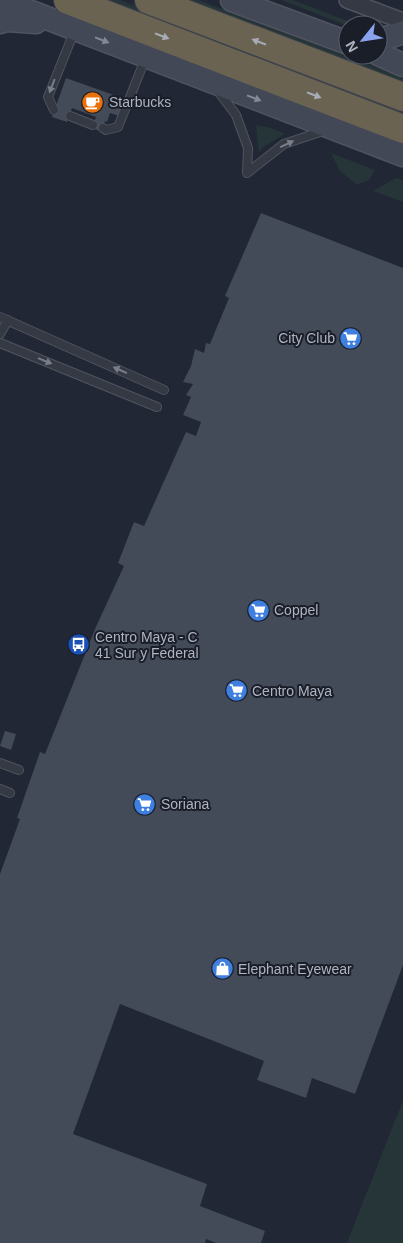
<svg xmlns="http://www.w3.org/2000/svg" width="403" height="1243" viewBox="0 0 403 1243" font-family="Helvetica,sans-serif">
<style>
.green{fill:#263538}
.building{fill:#434a58}
.lines{fill:none;stroke-linecap:round;stroke-linejoin:round}
.lane-casing{stroke:#4f545f;stroke-width:10}
.street-casing{stroke:#4f545f;stroke-width:18}
.secondary-casing{stroke:#4f545f;stroke-width:25}
.highway-casing{stroke:#3c414c;stroke-width:30}
.lane{stroke:#343944;stroke-width:8}
.street{stroke:#343944;stroke-width:15}
.secondary{stroke:#434857;stroke-width:22}
.highway{stroke:#6a6352;stroke-width:28}
.oneway{fill:#a7acb6}
.oneway2{fill:#838997}
.oneway3{fill:#777d89}
.labels{text-anchor:middle;stroke-width:4;stroke-linejoin:round;paint-order:stroke}
.poi-label{font-size:14px;fill:#aeb4c1;stroke:#1a1e29;text-anchor:start}
</style>
<rect width="100%" height="100%" fill="#212734"/>
<path class="green" d="M100,0H120L403,109V116Z
M180,0H199L403,78V87Z
M281,0H293L358,25L348,26Z
M256,125L271,128L285,134L263,147L259,153Z
M331,153L375,170L369,180L357,185L340,171Z
M396,178L403,180V202L373,191Z
M403,1100V1243H347Z"/>
<path class="building" d="M66,78L125,99L119,116L110,113L107,122L105,121L102,132L92,128L96,117L72,108L67,122L52,117Z
M261,213L403,268V965L355,1094L312,1078L306,1098L257,1080L264,1061L120,1004L73,1134L207,1184L200,1206L265,1231L261,1243H216L206,1239L205,1243H0V874L20,819L17,818L40,752L45,754L95,629L124,566L118,563L134,522L144,526L186,432L196,436L201,422L183,415L191,397L186,395L193,384L183,382L191,366L195,349L204,353L206,343L210,344L229,298L225,296Z
M5,731L16,734L11,750L0,746Z"/>
<g class="lines">
<defs>
<path id="lane" d="M218,91L236,115L248,148L247,173
M54,110L48,97L74,32
M70,116L93,125
M103,128L106,130L118,127L146,57
M247,173L284,144L323,131
M0,317L164,390
M0,334L8,320
M0,343L157,407
M0,763L19,770
M0,789L10,793"/>
<path id="street" d="M347,0L403,21"/>
<path id="secondary" d="M0,0L403,155
M232,0L348,43
M0,22L7,20L36,22
M378,41L403,32
M378,54L403,65"/>
<path id="highway" d="M68,0L403,129
M149,0L403,97"/>
</defs>
<use href="#lane" class="lane-casing"/>
<use href="#street" class="street-casing"/>
<use href="#secondary" class="secondary-casing"/>
<use href="#highway" class="highway-casing"/>
<use href="#lane" class="lane"/>
<use href="#street" class="street"/>
<use href="#secondary" class="secondary"/>
<use href="#highway" class="highway"/>
</g>
<defs><path id="oneway-solid" d="M-6-.8H1V-3.2L6.5 0L1 3.2V.8H-6Z" transform="scale(1.25)"/></defs>
<g class="oneway">
<use href="#oneway-solid" transform="translate(162 36) rotate(21)"/>
<use href="#oneway-solid" transform="translate(259 42) rotate(-159)"/>
<use href="#oneway-solid" transform="translate(314 95) rotate(21)"/>
</g>
<g class="oneway2">
<use href="#oneway-solid" transform="translate(102 40) rotate(21)"/>
<use href="#oneway-solid" transform="translate(254 98) rotate(21)"/>
</g>
<g class="oneway3">
<use href="#oneway-solid" transform="translate(52 86) rotate(111)"/>
<use href="#oneway-solid" transform="translate(287 144) rotate(-25)"/>
<use href="#oneway-solid" transform="translate(45 361) rotate(22)"/>
<use href="#oneway-solid" transform="translate(120 370) rotate(-156)"/>
</g>
<defs>
<symbol id="cafe-disc" viewBox="-11 -11 22 22"><circle r="9.5" fill="#e8710a" stroke="#1a1e29"/><path d="M-5.5-4.5H6V0H3Q3 3.5 0 3.5H-2.5Q-5.5 3.5-5.5 0ZM3-3.2v2h1.7v-2ZM-6 4.5H4V6H-6Z" fill="#fff"/></symbol>
<symbol id="supermarket-disc" viewBox="-11 -11 22 22"><circle r="9.5" fill="#3f7fe0" stroke="#1a1e29"/><path d="M-6-5.5h2.5l.6 2H6L4.5 2H-2.5L-4.4-4H-6ZM-1.5 3.2a1.3 1.3 0 1 0 .1 0ZM3 3.2a1.3 1.3 0 1 0 .1 0Z" fill="#fff"/></symbol>
<symbol id="bus-disc" viewBox="-11 -11 22 22"><circle r="9.5" fill="#1a4fb4" stroke="#1a1e29"/><path d="M-5-6H5V4H4V6H2V4H-2V6H-4V4H-5ZM-3.5-4V0h7V-4ZM-3.5 1.2v1.5H-2V1.2ZM2 1.2v1.5H3.5V1.2Z" fill="#fff"/></symbol>
<symbol id="shop-disc" viewBox="-11 -11 22 22"><circle r="9.5" fill="#3f7fe0" stroke="#1a1e29"/><path d="M-5-2.5h2.3a2.7 3.5 0 0 1 5.4 0H5L5.5 6h-11ZM-1.5-2.5h3a1.5 2.3 0 0 0-3 0Z" fill="#fff"/></symbol>
</defs>
<g fill-rule="evenodd">
<use href="#cafe-disc" x="80" y="90" width="25" height="25"/>
<use href="#supermarket-disc" x="338" y="326" width="25" height="25"/>
<use href="#supermarket-disc" x="246" y="598" width="25" height="25"/>
<use href="#bus-disc" x="66" y="632" width="25" height="25"/>
<use href="#supermarket-disc" x="224" y="678" width="25" height="25"/>
<use href="#supermarket-disc" x="132" y="792" width="25" height="25"/>
<use href="#shop-disc" x="210" y="956" width="25" height="25"/>
</g>
<g class="labels">
<g class="poi-label">
<text x="109" y="107">Starbucks</text>
<text x="335" y="343" text-anchor="end">City Club</text>
<text x="274" y="615">Coppel</text>
<text x="95" y="642">Centro Maya - C<tspan x="95" dy="16">41 Sur y Federal</tspan></text>
<text x="252" y="696">Centro Maya</text>
<text x="161" y="809">Soriana</text>
<text x="238" y="974">Elephant Eyewear</text>
</g>
</g>
<g transform="translate(363 40) rotate(240)"><circle r="24" fill="#1a1e29" stroke="#555a66"/>
<path d="M0-4L9 19L0 12L-9 19Z" fill="#89a4ec"/>
<text y="-8" font-size="14" font-weight="bold" text-anchor="middle" fill="#aeb4c1">N</text>
</g>
</svg>
